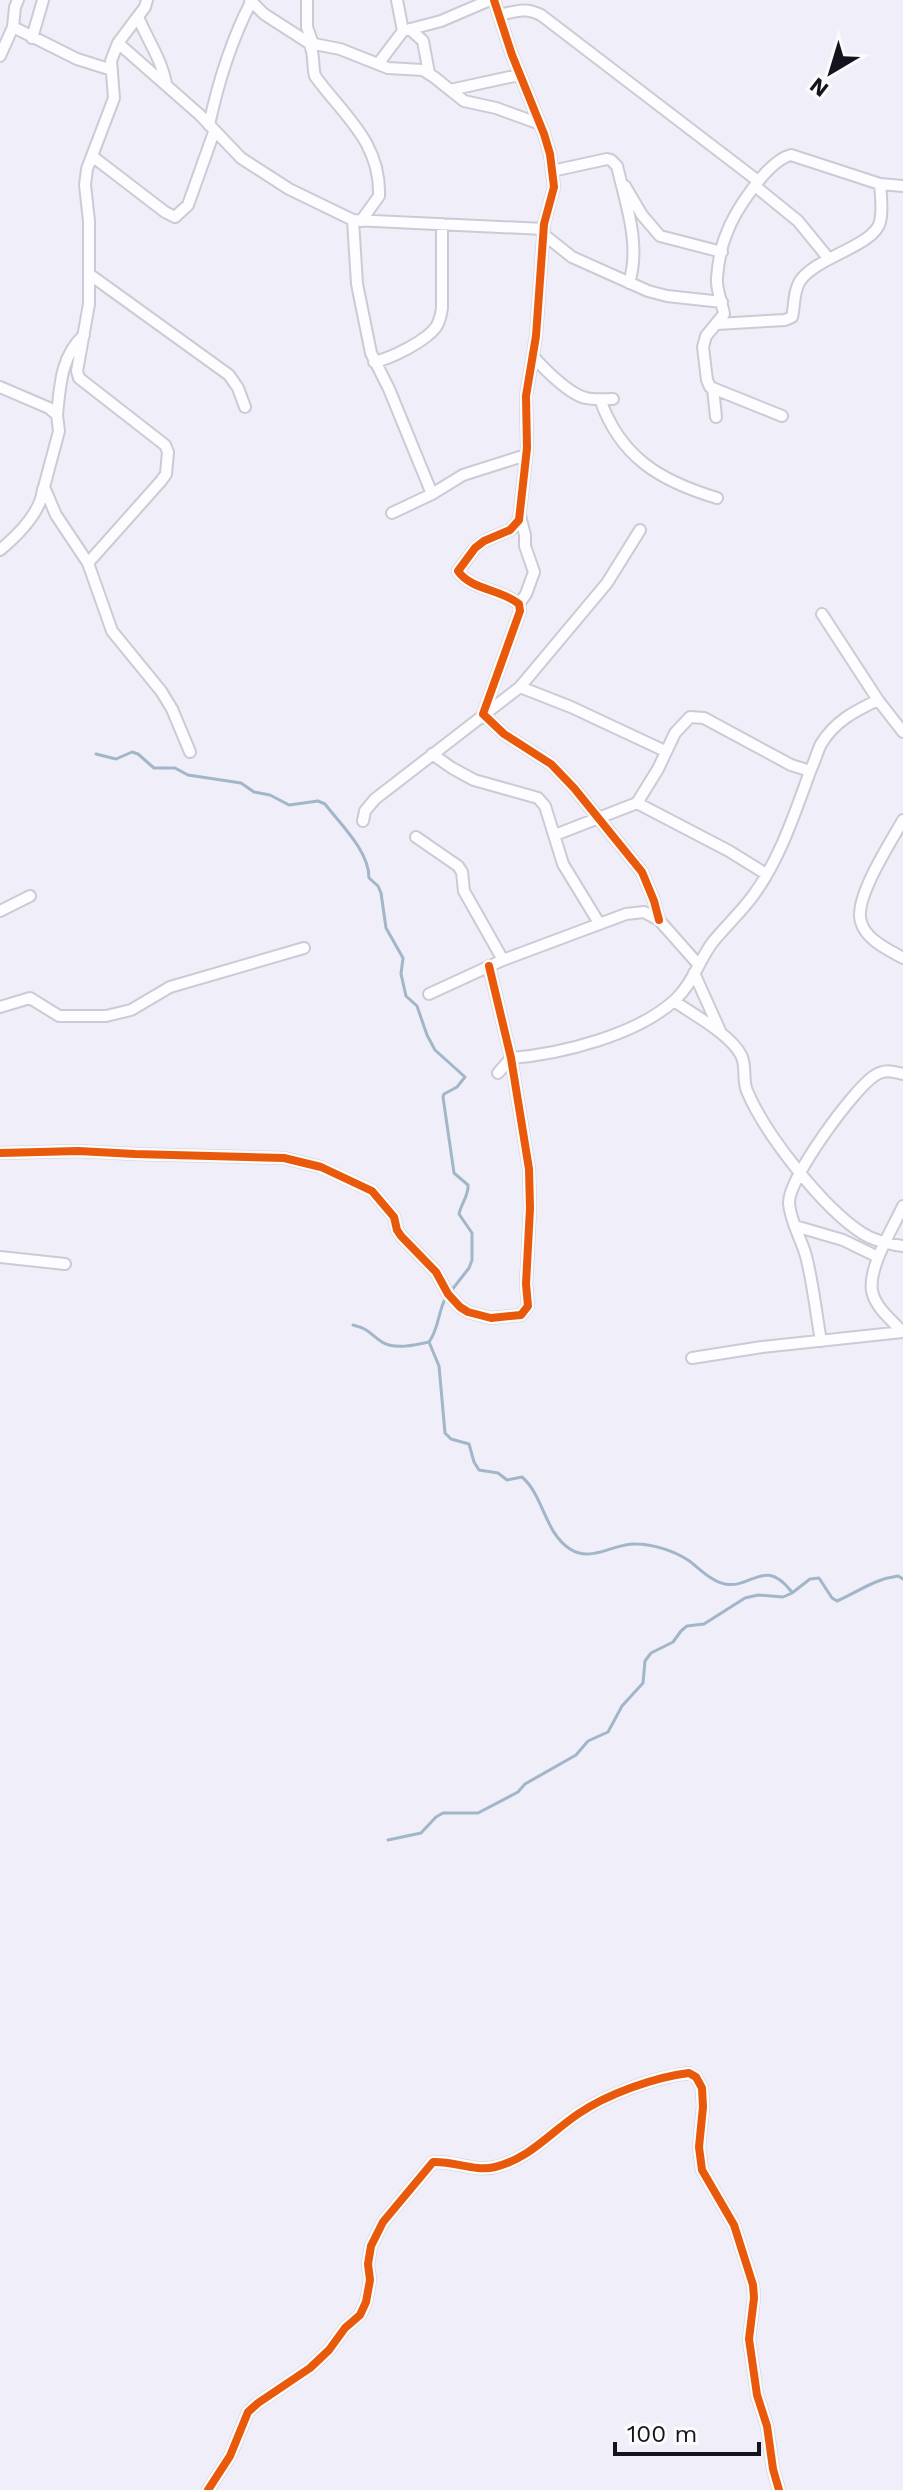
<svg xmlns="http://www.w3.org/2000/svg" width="903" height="2490" viewBox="0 0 903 2490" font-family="'Work Sans',sans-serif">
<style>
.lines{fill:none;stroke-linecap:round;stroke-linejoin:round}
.stream{stroke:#a2b6c9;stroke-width:3}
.street-casing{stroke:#cccad4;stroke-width:14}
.street{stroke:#fdfcfe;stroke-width:10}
.cycleway-casing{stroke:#fbfbfb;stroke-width:13}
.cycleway{stroke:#e8590c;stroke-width:8}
</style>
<rect width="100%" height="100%" fill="#f0eef8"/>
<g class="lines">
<path class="stream" d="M96,754L116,759L132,752L138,754L154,768H175L188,775L241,783L254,792L270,795L289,805L318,801L325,804C341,825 369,851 369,878L378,886L381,893L386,928L403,958L401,974L406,996L417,1006L427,1035L435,1050L465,1077L457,1087L444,1094L443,1097L454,1173L468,1185C469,1195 461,1204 459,1214L472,1233V1260L469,1268L451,1291
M353,1325C369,1329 370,1334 382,1342C394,1350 416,1345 429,1342C439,1329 438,1311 446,1297
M429,1342L439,1366L445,1433L451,1439L469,1444L474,1462L479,1470L498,1473L507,1480L522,1477C544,1496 544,1532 570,1549C592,1563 613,1543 636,1544C653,1544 674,1551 688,1560C699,1568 712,1582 725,1584C752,1589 764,1557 791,1591
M388,1840L421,1833L436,1817L443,1813H478L518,1792L525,1784L576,1755L588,1741L608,1732L622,1706L643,1683L645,1661L651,1653L673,1642L681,1631L687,1626L704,1624L745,1598L758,1595L783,1597L792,1593L810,1579L819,1578L832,1598L837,1601C858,1592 874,1579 898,1576L903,1579"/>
<defs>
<path id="street" d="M250,0L264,14L309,43C315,53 312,65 315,76C343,115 381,142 379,196L361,221
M307,0V27L313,44
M494,0L512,55L544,134L550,154L554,187L544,224L536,336L526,396L527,448L519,520L510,530L484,541L475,548L458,571C471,590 501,589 519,604L520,611L483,714L504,734L551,764L574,788L642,872L654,901L659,920
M500,15C516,11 526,7 541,15L758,181
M138,17C147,39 162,60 166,84
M13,27L77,59L112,70
M410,29L423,41L429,73
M403,31L441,21L490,0
M32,38L43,0
M118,43L200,115L241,158L289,189L353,220L544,229
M309,43L340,49L388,68L423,70L434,77L464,101L496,108L540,124
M0,56L13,27L15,7L18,0
M378,64L403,31L397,0
M450,90L519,75
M209,125C218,83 231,41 251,2
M92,156L165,212L175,217L188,205L214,132
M552,171L607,159L611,160L617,166C626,204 641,245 629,283
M625,186L642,215L660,236L722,252
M755,186L798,221L829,259
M353,220L357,284L371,353L389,389L432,494
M543,234L572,257L648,291L667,296L722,302
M89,274L229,375L238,388L245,407
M717,324L785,320L792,317C795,305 793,292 800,281C816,257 874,246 880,222C883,210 881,196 880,184
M533,356C543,368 570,395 586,398C594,400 604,399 613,399
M374,362C392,358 426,341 436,327C440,321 441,315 442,308V224
M0,387L49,408L57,415L59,431L44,487L56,515L88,563L112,631L161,691L172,709L190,752
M713,388L716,417
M600,399C620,457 660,481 717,498
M57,415C60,385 61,356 84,335
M782,416L710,387L707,380L703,347L706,336L724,314C722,302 716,290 717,278C718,265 721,247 726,235C734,212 767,161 791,155L880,184L903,186
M392,513L432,494L463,475L526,455
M0,550C18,535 41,513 43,489
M88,563L161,481L166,474L168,452L165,445L79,378L77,371L89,304V221L85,185L87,169L114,98L111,61L118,43L145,7L147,0
M519,604L526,594L534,572L525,546V535L520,516
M822,614L878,700L903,732
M520,687L571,707L665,751
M432,754L452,768L474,780L538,798L545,806L563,864L599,923
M637,803L729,851L766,874
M903,820C891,842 853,899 861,922C866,940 889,950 903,958
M363,821L365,811L375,799L520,687L607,583L640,530
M555,835L637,803L658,769L675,733L690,717L704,718L791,765L807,770L811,769C815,761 817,752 821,744C835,721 855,711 878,700
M416,837L458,866L462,872L464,891L503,960
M0,911L30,896
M694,973L721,1033
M429,994L503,960L626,914L644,912L659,920L698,964
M674,1001C694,1015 730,1034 741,1055C747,1066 742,1079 747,1091C765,1134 823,1208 862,1233C874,1241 889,1244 903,1246
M0,1007L30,998L59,1016H106L131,1010L170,987L304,948
M498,1073L511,1058C561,1054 638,1035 676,999C692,984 699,961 712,943C725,927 740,913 752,897C780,860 795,812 811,769
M0,1153L78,1151L135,1154L284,1158L321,1167L372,1191L394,1217L397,1230L401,1236L436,1272L448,1294L460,1307L468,1312L491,1318L521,1315L528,1306L526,1284L530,1208L529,1169L511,1058L489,966
M903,1206C893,1228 868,1267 872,1291C875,1307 892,1321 903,1332
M795,1226L843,1240L878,1257
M0,1257L65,1264
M821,1341C816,1313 813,1283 806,1256C801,1238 790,1221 789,1203C788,1179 853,1090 874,1076C884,1069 892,1071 903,1074
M692,1358L762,1347L903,1332
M208,2490L230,2456L248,2412L258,2403L310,2368L329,2350L345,2328L360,2315L366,2302L370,2280L368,2264L371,2246L383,2222L433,2162C454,2161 475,2172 495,2167C529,2159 551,2132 578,2114C607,2094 655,2077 689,2073L696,2077L702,2088L703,2107L699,2147L702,2170L734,2225L753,2285L754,2298L749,2339L757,2395L767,2426L773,2469L779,2490"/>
</defs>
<use href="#street" class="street-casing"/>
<use href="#street" class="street"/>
<defs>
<path id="cycleway" d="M494,0L512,55L544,134L550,154L554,187L544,224L536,336L526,396L527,448L519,520L510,530L484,541L475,548L458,571C471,590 501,589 519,604L520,611L483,714L504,734L551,764L574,788L642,872L654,901L659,920
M0,1153L78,1151L135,1154L284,1158L321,1167L372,1191L394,1217L397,1230L401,1236L436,1272L448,1294L460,1307L468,1312L491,1318L521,1315L528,1306L526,1284L530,1208L529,1169L511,1058L489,966
M208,2490L230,2456L248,2412L258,2403L310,2368L329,2350L345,2328L360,2315L366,2302L370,2280L368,2264L371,2246L383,2222L433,2162C454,2161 475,2172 495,2167C529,2159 551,2132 578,2114C607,2094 655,2077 689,2073L696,2077L702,2088L703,2107L699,2147L702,2170L734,2225L753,2285L754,2298L749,2339L757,2395L767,2426L773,2469L779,2490"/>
</defs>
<use href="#cycleway" class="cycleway-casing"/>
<use href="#cycleway" class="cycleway"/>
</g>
<g transform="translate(831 72) rotate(218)" stroke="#fbfbfb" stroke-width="6" paint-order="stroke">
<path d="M0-6L14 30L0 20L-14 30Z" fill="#15131d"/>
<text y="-12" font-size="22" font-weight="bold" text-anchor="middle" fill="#15131d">N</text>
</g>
<path d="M615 2442v12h144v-12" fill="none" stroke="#15131d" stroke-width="4"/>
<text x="627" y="2442" font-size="24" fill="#15131d" stroke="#fbfbfb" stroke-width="6" paint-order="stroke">100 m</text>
</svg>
